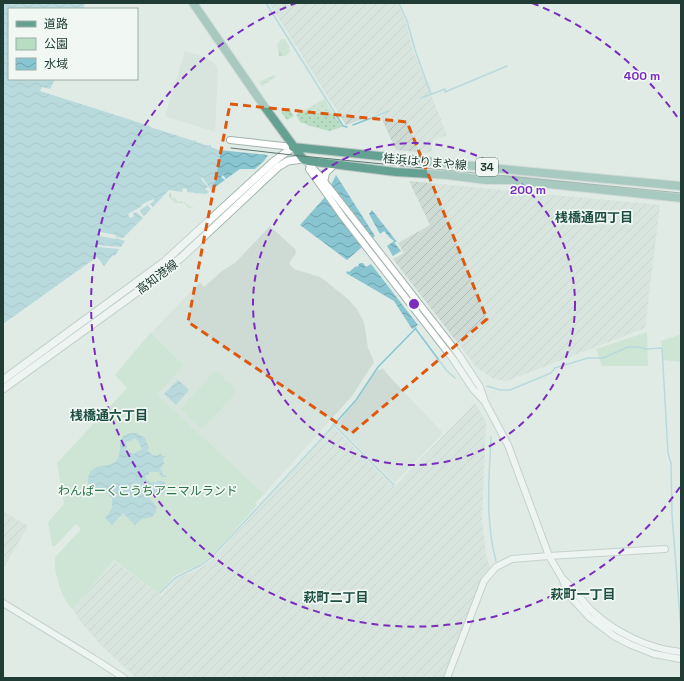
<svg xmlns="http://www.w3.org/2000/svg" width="684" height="681" viewBox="0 0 684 681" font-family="'Space Grotesk','Noto Sans JP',sans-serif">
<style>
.built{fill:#cedbd5}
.industrial{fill:url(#industrial-furrows)}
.grass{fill:url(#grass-dots)}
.forest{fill:url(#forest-firs)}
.green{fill:#b9ddc3}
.water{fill:url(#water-waves);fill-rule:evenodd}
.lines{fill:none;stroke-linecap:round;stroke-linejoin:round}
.stream{stroke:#88c5d1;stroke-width:1.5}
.tertiary-casing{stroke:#a3b3ad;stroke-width:8}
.secondary-casing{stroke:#9fb7af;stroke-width:9}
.primary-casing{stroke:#c1c8c6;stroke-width:10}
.tertiary{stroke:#fff;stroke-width:6}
.secondary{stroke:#fff;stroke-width:7}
.primary{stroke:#65a192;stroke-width:8}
.tram{stroke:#5b7770;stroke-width:1}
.marked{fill:none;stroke:#de580e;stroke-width:3;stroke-dasharray:8 5;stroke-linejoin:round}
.ring{fill:none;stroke:#7b2cbf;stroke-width:2;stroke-dasharray:7 5}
.labels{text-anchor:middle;stroke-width:3.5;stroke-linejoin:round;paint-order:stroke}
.shield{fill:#f1f8f4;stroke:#5f746e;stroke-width:1}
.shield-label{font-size:11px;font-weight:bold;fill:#213c35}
.street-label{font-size:12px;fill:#213c35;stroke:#f1f8f4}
.park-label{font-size:12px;fill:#2b7347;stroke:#f1f8f4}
.neighbourhood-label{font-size:13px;font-weight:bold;fill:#1d4e42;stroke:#f1f8f4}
.centre{fill:#7b2cbf;stroke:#f1f8f4;stroke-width:2}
.ring-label{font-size:12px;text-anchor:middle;font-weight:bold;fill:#7b2cbf;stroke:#f1f8f4;stroke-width:3.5;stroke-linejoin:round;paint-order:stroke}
</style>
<defs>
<pattern id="industrial-furrows" width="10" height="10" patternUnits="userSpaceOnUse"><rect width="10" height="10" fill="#cedbd5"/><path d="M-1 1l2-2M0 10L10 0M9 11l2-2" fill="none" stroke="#b1bdb7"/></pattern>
<pattern id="grass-dots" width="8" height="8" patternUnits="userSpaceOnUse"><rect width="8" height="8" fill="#b9ddc3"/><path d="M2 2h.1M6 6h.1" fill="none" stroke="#9fbfa8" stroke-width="1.8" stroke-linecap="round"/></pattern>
<pattern id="forest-firs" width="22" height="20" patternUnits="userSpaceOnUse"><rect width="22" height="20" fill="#b9ddc3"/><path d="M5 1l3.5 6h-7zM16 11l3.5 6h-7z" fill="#9fbfa8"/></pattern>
<pattern id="water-waves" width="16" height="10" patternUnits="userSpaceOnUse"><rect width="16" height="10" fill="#88c5d1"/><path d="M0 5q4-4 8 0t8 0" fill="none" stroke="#6fa1aa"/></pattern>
</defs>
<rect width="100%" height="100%" fill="#e0ebe6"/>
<path class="built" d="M185,51L207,58L214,63L218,70L215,132L165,116Z
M270,226L295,249L296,252L295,255L289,263L294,269L320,277L327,282L348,299L357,309L364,322L368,348L374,362L352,396L264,494L156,395L184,365L152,332L200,282L204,287L222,271L235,263Z
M383,368L387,374L443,433L395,483L336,425L357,400L375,373L379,369L380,370Z"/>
<path class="industrial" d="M269,3H398L405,20L413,50L447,135L433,140L431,153L396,150L379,113L346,125Z
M409,181L660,205L645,328L507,381L494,379L477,368L393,259L404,253L398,243L430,225Z
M475,403L486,422L482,520L486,555L490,568L481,580L445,678H136L99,643L80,621L73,609L114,561L162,596L164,592L176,579L199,569L210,561L221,550L333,427L394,487Z
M3,511L28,526L3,569Z"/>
<path class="grass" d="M274,75L276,77L262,86L259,82Z
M324,99L342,127L329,131L307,125L304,123H301L296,115Z
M284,110H290L294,116L287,120L281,112Z"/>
<path class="forest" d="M281,39H285L288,44L290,52L285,56H279L277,44Z
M170,193H171V197L176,198L177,201L185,202L186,204L194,208H188L184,203H175L169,197Z"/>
<path class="green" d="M151,332L184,365L157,395L264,494L255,503L257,505L220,547L208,559L199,565L174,576L159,593H158L114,560L73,609C63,604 51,566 56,556L81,529L76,524L55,546H52L48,522L64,504L57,463L127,388L115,375Z
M647,332L648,366H602L596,349Z
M681,334V362L663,360L661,341Z
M217,371L225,378L223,380L225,382L227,381L237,390L234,392L235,394L202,429L180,409L212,374Z"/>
<path class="water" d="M3,3H85L83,9H9V79H55L50,89L42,87L40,91L150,126V127L194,141L195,140L196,142L209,146V145H211V147L219,150L268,155L264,161L255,169H240L226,179L223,175L221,177L225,180L211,190L202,177L201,179L208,187L205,189L209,192L206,194L187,192V189L183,188L182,192L169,190L153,207L150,204L154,201L153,199L141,205L142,206L128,214L130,218L134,216L133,213L136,212L143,218L123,238L116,237V235L100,232V236L115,239L116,238L125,241L121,247L98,245V247L119,249L115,256L113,255L104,266L97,257L3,324Z
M336,175L375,236L347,260L300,225L325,197Z
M148,205L151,209L144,216L140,212L141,211L140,210Z
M372,210L397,242H394L401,251L393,256L387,246L394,241L390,238L384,231L380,234L369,214Z
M360,263H363L366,267L371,264L418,325L412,329L394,301L346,273L347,271L349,272L356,266L357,267Z
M178,380L189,390L176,405L164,394Z
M136,433L145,438L149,448L147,451H148L153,456L152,457L154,455L158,456L157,455L162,454V456H166L163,459L164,464L162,466V468H160L163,475L168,477H162L158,471V472H149V475H146V479L151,483L153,482L156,483L158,481H163L167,486V489H165V492L160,495L155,492L149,494L150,499C156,505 160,509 152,517L142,519L135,525L123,513L112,525L105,518L110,512V511L112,508V498L104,491H93C89,488 88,484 88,480C90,460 109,470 117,460C124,449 113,433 136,433ZM135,438L138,441L142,449L133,454L127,451L125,448H127L126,442L129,441L131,442V440Z"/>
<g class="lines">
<path class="stream" d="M266,3L343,126L347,127
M399,3L407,21L415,50L431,94
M421,98L445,89V92L507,66
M353,125L389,111
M415,328L447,371L455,378
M487,386L500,390H510L551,373L555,368L588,358H603L628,347H639L646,349L662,348L668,453L671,463L672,515L681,630
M333,424L394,485
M491,437C489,478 485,520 496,561
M160,593L175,578L201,565L211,558L324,436L356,400L378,367L416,328"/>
<defs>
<path id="tertiary" d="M230,140L293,147
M305,160L320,176L349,213L459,355L480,387L485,402L508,445L549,556L562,578L568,594L589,617L614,636L629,644L654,654L681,659
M309,169L343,217L453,359L473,389L484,401
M324,182L326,173L334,165
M563,579C574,589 582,601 592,611C616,633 649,649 681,652
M3,603L93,658L124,678
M447,678L484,581L496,567L512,559L549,556L665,549"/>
<path id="secondary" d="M3,380L164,262L273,162L293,147
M3,389L140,290L182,257L278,167L288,161L303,159"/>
<path id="primary" d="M193,3L264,106L303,159L308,161L396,172L447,175L486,180H511L681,198
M293,147L512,170L681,186"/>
</defs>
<use href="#tertiary" class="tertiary-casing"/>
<use href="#secondary" class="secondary-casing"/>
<use href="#primary" class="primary-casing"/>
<use href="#tertiary" class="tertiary"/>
<use href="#secondary" class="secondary"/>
<use href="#primary" class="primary"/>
<path class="tram" d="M231,148L301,156L681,193"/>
</g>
<path d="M0 0H684V681H0ZM230,104L407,122L487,319L352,433L188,322Z" fill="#e0ebe6" fill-opacity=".55" fill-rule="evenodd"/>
<path class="marked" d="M230,104L407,122L487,319L352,433L188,322Z"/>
<g class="ring">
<circle cx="414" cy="304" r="161"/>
<path d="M680 487A323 323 0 1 1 296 3M532 3A323 323 0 0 1 680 121"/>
</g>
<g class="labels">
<rect class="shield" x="476" y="158" width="22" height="18" rx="3"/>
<g class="shield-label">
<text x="487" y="171">34</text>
</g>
<g class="street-label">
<text transform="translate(425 162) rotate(5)" y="4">桂浜はりまや線</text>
<text transform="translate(157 277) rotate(-37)" y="4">高知港線</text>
</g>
<g class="park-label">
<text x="148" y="495">わんぱーくこうちアニマルランド</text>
</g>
<g class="neighbourhood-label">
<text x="594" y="222">桟橋通四丁目</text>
<text x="109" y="420">桟橋通六丁目</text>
<text x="583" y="599">萩町一丁目</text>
<text x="336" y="602">萩町二丁目</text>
</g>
</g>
<circle cx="414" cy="304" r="6" class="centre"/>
<g class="ring-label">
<text x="642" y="80">400 m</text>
<text x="528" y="194">200 m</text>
</g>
<rect width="684" height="681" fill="none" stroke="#213c35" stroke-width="8"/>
<rect x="8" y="8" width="130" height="72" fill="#f1f8f4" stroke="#9eada8"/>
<rect x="16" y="21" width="20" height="6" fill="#65a192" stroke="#9eada8"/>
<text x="44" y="28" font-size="12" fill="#213c35">道路</text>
<rect x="16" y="38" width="20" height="12" fill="#b9ddc3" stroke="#9eada8"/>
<text x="44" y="48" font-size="12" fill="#213c35">公園</text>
<rect x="16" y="58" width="20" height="12" fill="url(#water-waves)" stroke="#9eada8"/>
<text x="44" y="68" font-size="12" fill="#213c35">水域</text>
</svg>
